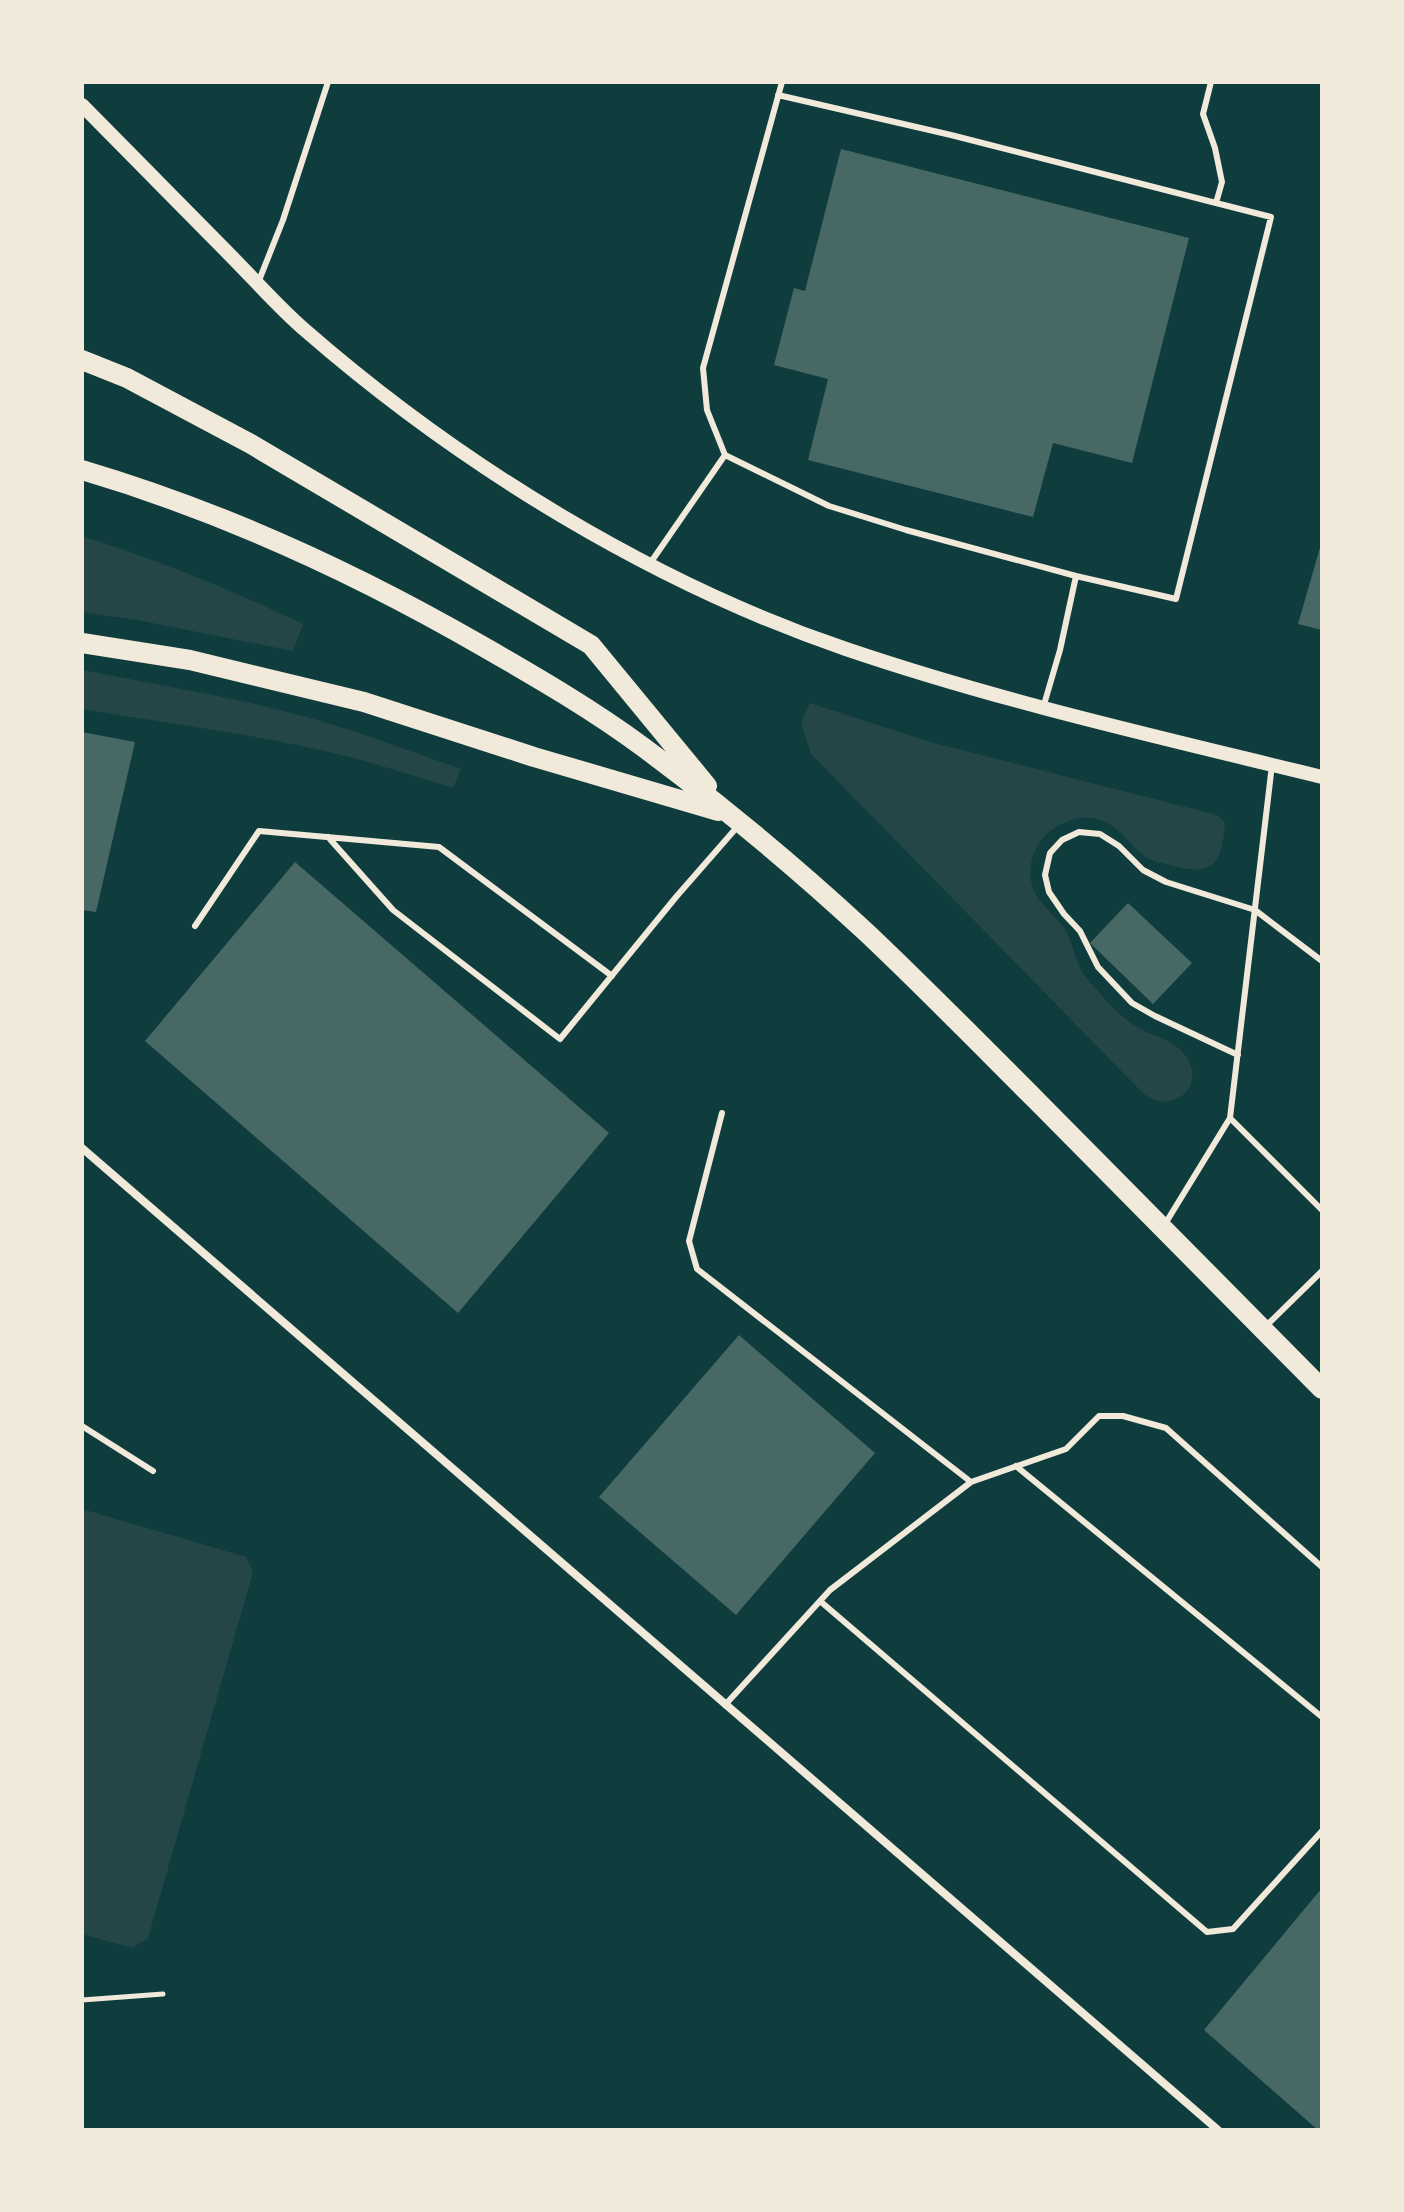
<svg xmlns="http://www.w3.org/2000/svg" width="1404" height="2212" viewBox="0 0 1404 2212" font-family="'Exo 2',sans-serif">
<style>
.green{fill:#244646}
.building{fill:#486865}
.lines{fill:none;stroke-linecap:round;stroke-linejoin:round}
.path{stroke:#f1e9da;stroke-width:5}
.service{stroke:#f1e9da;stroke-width:6}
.minor{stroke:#f1e9da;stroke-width:8}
.tertiary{stroke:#f1e9da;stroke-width:14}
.primary{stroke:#f1e9da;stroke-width:20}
</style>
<rect width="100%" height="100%" fill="#0f3d3e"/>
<path class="green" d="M82,536C158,560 231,590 303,624L293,651L137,620L82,612Z
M82,670C148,683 215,694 280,710C342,725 401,748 461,769L453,788C412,775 371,762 329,752C248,733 164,723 82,709Z
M810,703L930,742L1217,815L1225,822C1222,861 1216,877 1173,866C1163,863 1153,862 1144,856C1128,843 1118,824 1097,819C1082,815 1068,820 1056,827C1035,839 1024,869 1034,891C1041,906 1056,916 1065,929C1073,943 1075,961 1084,975C1100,993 1116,1014 1137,1027C1154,1037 1173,1039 1185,1055C1208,1085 1173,1116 1144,1094L811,754L801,722Z
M82,1509L246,1557L253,1572L148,1938L132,1948L82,1934Z"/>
<path class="building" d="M841,149L1189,238L1132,463L1053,443L1033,517L808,460L828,379L774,365L794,288L805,291Z
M1321,544H1322V630L1298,624Z
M82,732L135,742L96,912L82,910Z
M295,862L609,1133L458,1313L145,1041Z
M1128,903L1192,963L1153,1004L1090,943Z
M739,1335L875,1453L736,1615L599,1497Z
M1322,1888V2130H1318L1204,2030Z"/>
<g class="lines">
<path class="path" d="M82,2000L163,1994"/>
<path class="service" d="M782,82L703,368L707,410L725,455L829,506L906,530L1076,576L1176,599L1271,217L1216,203L1222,182L1215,148L1203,114L1211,82
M778,95L951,135L1216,203
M258,283L283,220L328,82
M651,562L725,455
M1043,708L1060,650L1076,576
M328,837L393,910L560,1039L676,897L738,826
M195,926L259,831L439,847L612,976
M1238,1055L1155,1016L1132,1003L1098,967L1080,931L1064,914L1049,892L1045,875L1050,853L1062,840L1079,832L1100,834L1119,846L1143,870L1166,882L1255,910L1322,961
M722,1113L689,1241L697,1269L971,1482
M1230,1118L1322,1210
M1165,1224L1230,1118L1272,765
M1265,1327L1322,1271
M82,1426L153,1471
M1016,1466L1322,1717
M820,1601L1207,1932L1233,1929L1322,1831
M725,1705L830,1590L971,1482L1066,1449L1099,1416H1123L1166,1428L1322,1567"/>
<path class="minor" d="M82,1148L1218,2130"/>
<path class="tertiary" d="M82,105C131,155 180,204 229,254C255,280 279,308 306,331C460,465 652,583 846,649C1002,702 1163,738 1322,777"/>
<path class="primary" d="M82,360L127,378L251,444L591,645L707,786
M82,470C224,512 356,573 484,647C538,678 593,710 643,747C721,805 796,867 867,933C924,987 979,1043 1035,1099C1131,1195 1226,1292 1322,1389
M82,643L190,660L364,702L534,757L718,811"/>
</g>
<rect width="1404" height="2212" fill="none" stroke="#f1e9da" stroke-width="168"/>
</svg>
